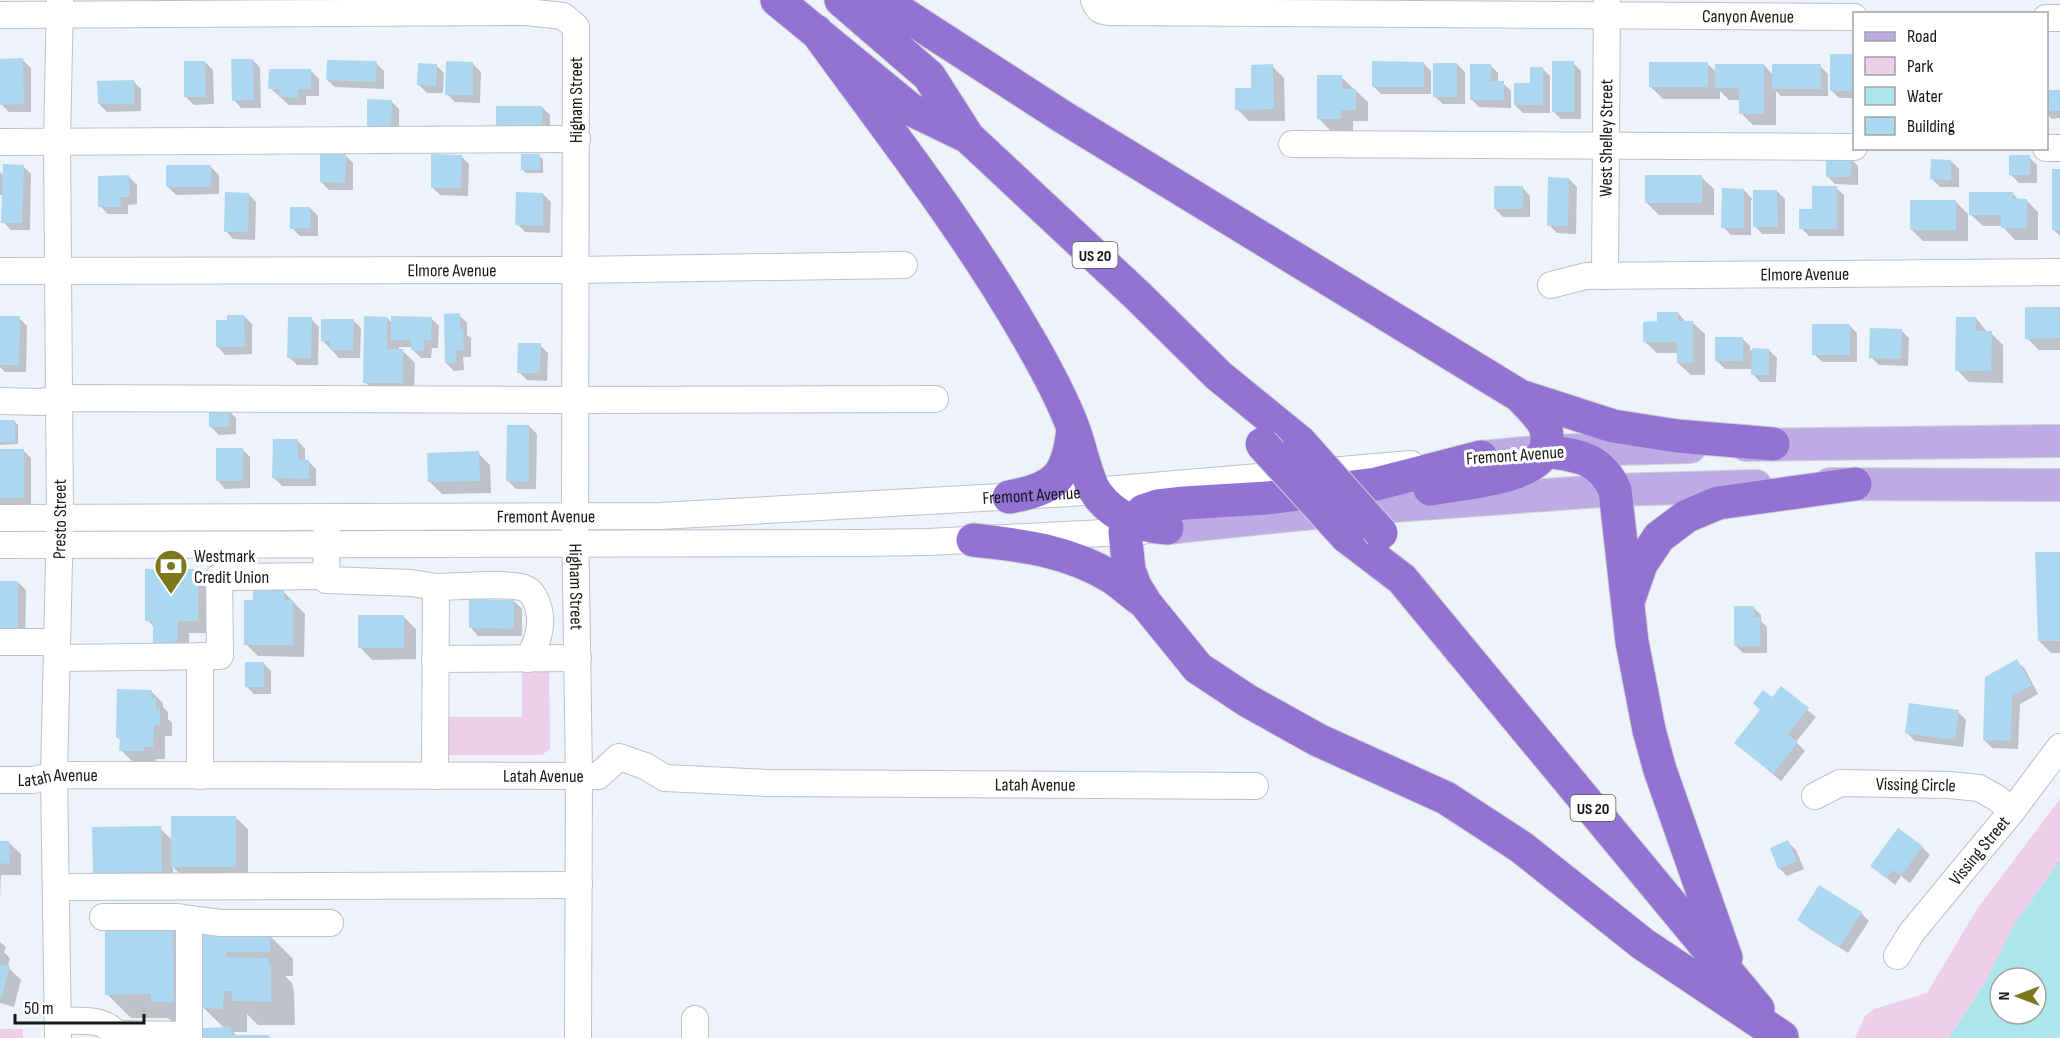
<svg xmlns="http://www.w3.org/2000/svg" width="2060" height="1038" viewBox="0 0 2060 1038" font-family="'Sofia Sans Condensed',sans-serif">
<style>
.green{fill:#edcfea}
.water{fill:#ade6ea;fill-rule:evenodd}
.shadow{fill:#0003}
.building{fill:#abd7f0}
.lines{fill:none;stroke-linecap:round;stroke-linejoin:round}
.minor-casing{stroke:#bdc1c8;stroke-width:28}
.major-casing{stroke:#d0d0d1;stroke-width:34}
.highway-casing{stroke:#d0d0d1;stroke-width:35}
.minor{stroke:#fff;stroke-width:26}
.major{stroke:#beabe5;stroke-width:32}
.highway{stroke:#9273d3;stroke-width:33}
.highway-bridge-casing{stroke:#d0d0d1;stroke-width:35;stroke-linecap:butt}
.highway-bridge{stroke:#9273d3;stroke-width:33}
.labels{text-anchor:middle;stroke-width:6;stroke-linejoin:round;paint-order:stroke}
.shield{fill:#fff;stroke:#5a5c5d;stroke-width:1.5}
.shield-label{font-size:16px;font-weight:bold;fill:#141618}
.street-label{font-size:18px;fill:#141618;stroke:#fff}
.poi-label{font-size:18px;fill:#141618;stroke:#fff;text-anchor:start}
</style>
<rect width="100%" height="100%" fill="#eef2fa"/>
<path class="green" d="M522,669H549L550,749L542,755H446V717H522Z
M2060,799V860L2014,925L1987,979L1949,1038H1855L1865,1016L1874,1009L1927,993L1977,909Z
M0,1029H23V1038H0Z"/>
<path class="water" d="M2060,860V1038H1949L1987,979L2014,925ZM2000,978H2036V1014H2000Z"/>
<path class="shadow" d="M1853,55L1854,57V105L1853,98H1839L1831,90Z
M23,60L31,68V112H9L1,104Z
M253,60L260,68L261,108H241L234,100Z
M205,62L213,70L214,104L194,105L186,97Z
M376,63L384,71V89L335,87L327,80Z
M1423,63L1431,71V94H1381L1373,86Z
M1573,63L1581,71V119H1561L1553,111Z
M1707,63L1716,72L1764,65L1773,75L1820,66L1828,74V96H1781L1776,91V125H1753L1741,113V100H1729L1720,91V99H1663L1651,87Z
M473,64L481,72L480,103L455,102L447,94Z
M1457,64L1465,72V104H1443L1435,97Z
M436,65L444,73L443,93H427L419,85Z
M1490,65L1498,73V83H1503L1511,91V108L1479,107L1471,99Z
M1272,66L1284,78L1285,121H1249L1237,109Z
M1542,68L1550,76V113H1523L1515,105Z
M311,71L319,79V96H306V105H289L270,88Z
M1341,77L1368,102V121H1353V131H1331L1319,119Z
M133,81L141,89V111L107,112L99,104Z
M2046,91H2060V118L2052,119L2046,113Z
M391,101L399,109V139L376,138Z
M542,107L550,115V141H506Z
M345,155L353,163V190H329L321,182Z
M461,156L469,164L468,196L440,195L432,187Z
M539,156L543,159V173H526L522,169Z
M2029,157L2037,165V183H2019L2011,175Z
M1850,158L1858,166V185L1835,184L1827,176Z
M1951,161L1959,169V187H1940L1932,179Z
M23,166L31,174L30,230H11L3,222V195H0V172L4,176Z
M211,167L219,175V194L176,195L168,187Z
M2060,170V236L2053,229Z
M129,177L137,185V204L128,205V214H108L100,206Z
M1701,177L1714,189V215H1659L1646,202Z
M1569,179L1577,187L1576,234L1557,233L1549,225Z
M1523,188L1530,196V217H1503L1495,209Z
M1836,188L1844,195V236H1809L1801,228L1814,211Z
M1744,190L1753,200H1751V235H1731L1723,227Z
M1777,191L1785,199V234H1762L1755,226Z
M248,194L256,202L255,240L233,239L226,231Z
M543,194L551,202L550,233L525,232L517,224Z
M2013,194L2019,200H2026L2038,212V240H2015L2002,226H1983L1970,214Z
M1955,201L1968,214V241H1923L1911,229Z
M310,208L318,216V236H300L292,228Z
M2060,308V350H2039L2027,338Z
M1678,313L1686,322H1692L1705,334V375H1691L1678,363V353H1657L1644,341L1659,323Z
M459,315L467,323V335L471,338V357H463L464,370L454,371L446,363Z
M244,316L252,324V354L225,355L218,347L229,321Z
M0,317L19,318L27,326L26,372H5L0,367Z
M387,318L393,324L431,318L439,326L438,348H432L431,358H421L413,350V347H399V351H403L415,363L414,395L377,394L365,382Z
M1976,318L1988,333H1991L2003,345V383L1969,382L1957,370Z
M311,319L319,327L318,365H297L289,357Z
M353,320L361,328L360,358H339L322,340Z
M1849,325L1857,333V362H1822L1814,354Z
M1901,330L1909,338L1908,366L1879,365L1871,357Z
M1742,338L1750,346V350H1769L1777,358L1776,382H1760L1753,374V369H1725L1717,361Z
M540,345L548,353L547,381L527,380L519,372Z
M228,410L236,418V434L219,435L211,427Z
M14,421L18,425V444L0,445V422Z
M529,426L537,434L536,489H516L508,481Z
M298,441L305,449V461H308L316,469V486H282L274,478Z
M242,449L250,457V488L225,489L218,481Z
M0,450H23L31,458V506H0Z
M478,453L490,465L491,493L442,494L430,482Z
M2060,554V653H2051L2039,641Z
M197,570L209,583V633H189V660L147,620Z
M0,582H18L26,590L25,643H0Z
M284,592L305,614L304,657L258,656L246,644L254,602Z
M514,601L522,609V636H478L471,628Z
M1753,607L1761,615V621L1767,627V653H1743L1735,645Z
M403,616L416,629V659L372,660L360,647Z
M2017,661L2025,669L2038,694L2020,704L2018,749L1992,748L1984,740Z
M263,663L271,671V694H254L246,686Z
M1781,688L1816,717L1796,742L1805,751L1781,781L1744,750L1772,699Z
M151,691L163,703V707L168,712V719L172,723V736H165V759H156L155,762H133L121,750V741L117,737Z
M1958,712L1966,720L1963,747L1915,741L1907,733Z
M235,817L248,829V878L185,879L173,867V884L107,885L95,873L160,828L172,840Z
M0,842H8L21,854V875H1L0,899Z
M1788,842L1796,850L1804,869L1787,876L1779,868Z
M1922,847L1930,855L1910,883L1901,876L1895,885L1872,866Z
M1861,913L1869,921L1848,953L1807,927L1799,920Z
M173,928L197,952L177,1026L168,1018H131L107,994Z
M205,934L269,935L293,959V976H285L292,983L294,991L295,1025H258L247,1014V1032H233L238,1037L269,1036L270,1038H205L225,1029L204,1008Z
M0,942L6,947L4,952L10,958L8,967L21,980L14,1007L0,1003Z"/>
<path class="building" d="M1830,54H1853L1854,104H1852V91H1830Z
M23,58L24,104L0,105V59Z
M231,59H253L254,100L232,101Z
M327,60L377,61L376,82L326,80Z
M184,61H205L206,97H184Z
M446,61L473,62V95H445Z
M1372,61L1424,62V87H1372Z
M1552,61H1574V112H1552Z
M1649,62H1708V87H1649Z
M418,63L437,64L436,86L417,85Z
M1433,63H1457V97H1433Z
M1273,64L1274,109L1235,110V88H1251V65Z
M1470,64H1491V81H1504V100H1470Z
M1715,64H1764V114H1739V88H1715Z
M1772,64H1821V89H1772Z
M1530,67H1543V105H1514V83H1530Z
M269,69H311V89H298V98L279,97V89H268Z
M1317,75H1342V89H1356V110H1341V119H1317Z
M134,80V104H98L97,81Z
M2046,90H2060V111H2046Z
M367,99L392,100L391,131H367Z
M496,106H542L543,133L496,134Z
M320,153L346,154L345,183L320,182Z
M431,154L462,155L461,188H431Z
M521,154H540V170H521Z
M2009,155H2030V175H2009Z
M1826,156L1851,157V177H1826Z
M1931,159L1951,160V180L1930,179Z
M3,164L24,165L22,223H1Z
M166,165H211V187H166Z
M2052,169H2060V230H2052Z
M129,175L130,197H120L121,207H98V176Z
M1645,175H1702V203H1645Z
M1548,177L1569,178L1568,226H1547Z
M1494,186H1523V209H1494Z
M1812,186H1837V229H1799V209H1812Z
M1722,188L1744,189V228H1721Z
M1753,190H1777L1778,227H1753Z
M225,192L249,193L248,232H224Z
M516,192L543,193V226L515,225Z
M1969,192H2013V198L2027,199V228H2001V215H1969Z
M1910,200H1956V230H1910Z
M290,207H310L311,228L290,229Z
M2025,307H2060V338L2025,339Z
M1657,312H1678V321H1693V363H1677V342H1643V322L1657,321Z
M460,313V329H463L464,350H456V363H445L444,314Z
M227,315H244L245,347H216V320H227Z
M0,316H20L19,365H0Z
M364,316L387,317V349H403V383H363Z
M391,316L432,317L431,341L424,340V351L411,350V340H391Z
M288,317H312L311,358H287Z
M1956,317H1976V331H1992L1991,371H1955Z
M321,319H354L353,350H330V341H321Z
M1812,324H1850V355H1812Z
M1870,328L1902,329L1901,359L1869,358Z
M1715,337H1743V361H1715Z
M518,343H541L540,373H517Z
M1752,348L1769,349V375H1751Z
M209,409H229V427H209Z
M0,420H15V442H0Z
M507,425H529V482L506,481Z
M273,439H298V459L309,460V479L272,478Z
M216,448H243V481H216Z
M0,449H24V498H0Z
M479,451L480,481L428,482L427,453Z
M2035,552H2060V641H2038Z
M145,569H198V621H178L177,648H153V621H145Z
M0,581H18V635H0Z
M253,590H284V600H293V645H244V600H253Z
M469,599L514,600V629L469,628Z
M1734,606H1754V617H1760V646H1734Z
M358,615H404V648H358Z
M2017,659L2032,685L2012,696L2011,741L1983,740L1985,677Z
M245,662H264V687H245Z
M1781,686L1809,708L1788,734L1798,742L1773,774L1734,743L1760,710L1753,703L1763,690L1772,697Z
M117,689L152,690L151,698H156V709H160V725H154L153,747H144V751H119L120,738H116Z
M1909,703L1959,710L1955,740L1905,733Z
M171,816H236V867H171Z
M161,826L162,872L93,873L92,827Z
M1898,828L1923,846L1901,876L1893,870L1886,878L1870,866Z
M1788,840L1797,861L1778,869L1770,848Z
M0,841H9L10,863L0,864Z
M1819,885L1862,912L1840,947L1797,920Z
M173,926L174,1002H151V994L105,995V927Z
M203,932L270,933V952H226V957L269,958V966H271V1002L232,1001V991H224L223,1009L202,1008Z
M0,964L10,966L1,999H0Z
M231,1027V1035H269V1038H203V1028Z"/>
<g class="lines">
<defs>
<g id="minor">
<path id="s1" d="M1094,0C1098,11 1102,12 1112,12L1854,17"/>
<path id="s2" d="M0,15L527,12L563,16L576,27L575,518L579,775L578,1038"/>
<path d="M2046,18H2060"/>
<path d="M0,142L577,139"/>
<path d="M1292,144L1854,147"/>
<path d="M2046,148H2060"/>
<path id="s3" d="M0,271L574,270L904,265"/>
<path id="s4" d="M1605,276L1607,0"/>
<path id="s5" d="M1551,285L1586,276L2060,272"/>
<path d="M0,401L42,402L59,398L575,400L935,399"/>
<path id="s6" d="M0,518L660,516L1070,493L1411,464"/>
<path d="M327,528L326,580L411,583L436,587L435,776"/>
<path d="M0,545L859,543L928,542L1142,531"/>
<path d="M436,587C456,587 508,582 524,588C533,591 537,602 539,610C543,628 537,644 528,659"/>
<path d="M0,642H56"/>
<path d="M57,658L220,656L219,577L326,576"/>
<path d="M435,659L578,658"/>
<path d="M200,776V656"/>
<path id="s7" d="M0,780H33L54,775L598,776L619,757L645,766L665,778L767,783L1255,786"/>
<path id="s8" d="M1815,796L1840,783L1949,785L1979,788L1997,798L2012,811"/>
<path d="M56,887L579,885"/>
<path d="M103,917H178L189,919"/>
<path id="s9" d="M1897,956L1912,932L2012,811L2060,747"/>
<path d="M58,1021C78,1021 102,1017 117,1034"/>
<path id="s10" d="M58,1038L54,775L60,519L57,142L60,0"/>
<path d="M114,1038L117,1034L189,1035"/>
<path d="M189,1038V919L221,923H330"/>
<path d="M695,1038V1019"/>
</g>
<path id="major" d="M1746,445L2060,441
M1481,457L1546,451L1690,447
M1830,484L2060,485
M1167,528L1352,509L1615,490L1756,486"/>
<path id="highway" d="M777,0L910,109L968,137
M841,0L929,76L968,137L1138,296L1219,376L1300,442
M882,0L1063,117L1520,396C1527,404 1536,412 1542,421C1547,427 1547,435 1547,443C1543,480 1458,483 1430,489
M816,31C887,129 962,224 1023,329C1042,361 1061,395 1074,430C1081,449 1086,479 1097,494C1115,518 1138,526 1167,528
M1520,396L1613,426L1677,436L1773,444
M1546,451C1578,456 1600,457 1615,490L1632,642L1649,730L1660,770L1726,958
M1481,457L1376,484L1267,498L1184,503L1158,506L1143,511L1128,525L1125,532L1129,570L1135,586L1146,604L1198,668L1248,701L1318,740L1446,798L1521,847L1643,944L1782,1037
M1009,497C1056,489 1068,476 1073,429
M1347,537L1402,579L1758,1009
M973,540C1022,545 1070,551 1113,578C1123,585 1133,594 1143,601
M1629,599L1641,564L1659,537L1687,516L1718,503L1855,484"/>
</defs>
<use href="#minor" class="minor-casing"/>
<use href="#major" class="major-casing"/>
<use href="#highway" class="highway-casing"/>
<use href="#minor" class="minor"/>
<use href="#major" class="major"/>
<use href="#highway" class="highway"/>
<defs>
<path id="highway-bridge" d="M1300,442L1381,533
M1262,444L1347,537"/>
</defs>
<use href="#highway-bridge" class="highway-bridge-casing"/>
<use href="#highway-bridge" class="highway-bridge"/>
</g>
<defs>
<symbol id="bank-pin" viewBox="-11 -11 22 30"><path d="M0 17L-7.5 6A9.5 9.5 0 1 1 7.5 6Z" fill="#7d781e" stroke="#fff"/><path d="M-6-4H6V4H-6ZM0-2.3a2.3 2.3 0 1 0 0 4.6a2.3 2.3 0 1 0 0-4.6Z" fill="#fff"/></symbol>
</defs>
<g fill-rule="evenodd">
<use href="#bank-pin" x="152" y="547" width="38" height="52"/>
</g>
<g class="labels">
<g class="shield">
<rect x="1072.5" y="242" width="45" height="26" rx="4.5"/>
<rect x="1570.5" y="795" width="45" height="26" rx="4.5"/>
</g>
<g class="shield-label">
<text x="1095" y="261">US 20</text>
<text x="1593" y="814">US 20</text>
</g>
<g class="street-label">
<text dy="6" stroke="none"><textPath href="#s1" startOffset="660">Canyon Avenue</textPath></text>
<text transform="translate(576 100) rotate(-90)" y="6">Higham Street</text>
<text dy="6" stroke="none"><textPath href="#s4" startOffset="138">West Shelley Street</textPath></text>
<text dy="6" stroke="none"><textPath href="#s3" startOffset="452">Elmore Avenue</textPath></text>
<text dy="6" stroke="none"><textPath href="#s5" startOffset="255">Elmore Avenue</textPath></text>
<text transform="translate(1515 455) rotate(-4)" y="6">Fremont Avenue</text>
<text dy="6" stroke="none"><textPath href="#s6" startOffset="1032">Fremont Avenue</textPath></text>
<text dy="6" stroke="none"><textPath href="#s6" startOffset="546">Fremont Avenue</textPath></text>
<text dy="6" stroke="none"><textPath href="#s10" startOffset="519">Presto Street</textPath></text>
<text dy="6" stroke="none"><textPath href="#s2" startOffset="1140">Higham Street</textPath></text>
<text dy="6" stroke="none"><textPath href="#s7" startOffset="544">Latah Avenue</textPath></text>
<text dy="6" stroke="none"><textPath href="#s7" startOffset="58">Latah Avenue</textPath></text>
<text dy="6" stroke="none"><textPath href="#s7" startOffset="1048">Latah Avenue</textPath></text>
<text dy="6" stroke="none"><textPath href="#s8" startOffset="104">Vissing Circle</textPath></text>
<text dy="6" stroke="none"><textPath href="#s9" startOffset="134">Vissing Street</textPath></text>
</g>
<g class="poi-label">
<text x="194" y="562">Westmark<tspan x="194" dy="21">Credit Union</tspan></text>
</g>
</g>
<rect x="1853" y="12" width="195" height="138" fill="#ffffff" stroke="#a1a2a3" stroke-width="1.5"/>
<rect x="1865" y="32" width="30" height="9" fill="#beabe5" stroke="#a1a2a3" stroke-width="1.5"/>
<text x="1907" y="42" font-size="18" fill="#141618">Road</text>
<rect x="1865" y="57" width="30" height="18" fill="#edcfea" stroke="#a1a2a3" stroke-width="1.5"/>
<text x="1907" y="72" font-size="18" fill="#141618">Park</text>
<rect x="1865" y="87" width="30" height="18" fill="#ade6ea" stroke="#a1a2a3" stroke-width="1.5"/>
<text x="1907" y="102" font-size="18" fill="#141618">Water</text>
<rect x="1865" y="117" width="30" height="18" fill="#abd7f0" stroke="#a1a2a3" stroke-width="1.5"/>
<text x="1907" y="132" font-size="18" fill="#141618">Building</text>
<g transform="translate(2018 996) rotate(270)"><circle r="28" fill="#ffffff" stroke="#a1a2a3" stroke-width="1.5"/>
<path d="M0-4.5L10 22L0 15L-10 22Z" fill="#7d781e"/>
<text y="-9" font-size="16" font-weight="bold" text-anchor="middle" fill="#141618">N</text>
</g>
<path d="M15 1014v9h129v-9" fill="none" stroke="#141618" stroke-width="3"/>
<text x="24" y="1014" font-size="18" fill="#141618" stroke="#ffffff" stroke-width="4.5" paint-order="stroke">50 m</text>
</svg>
